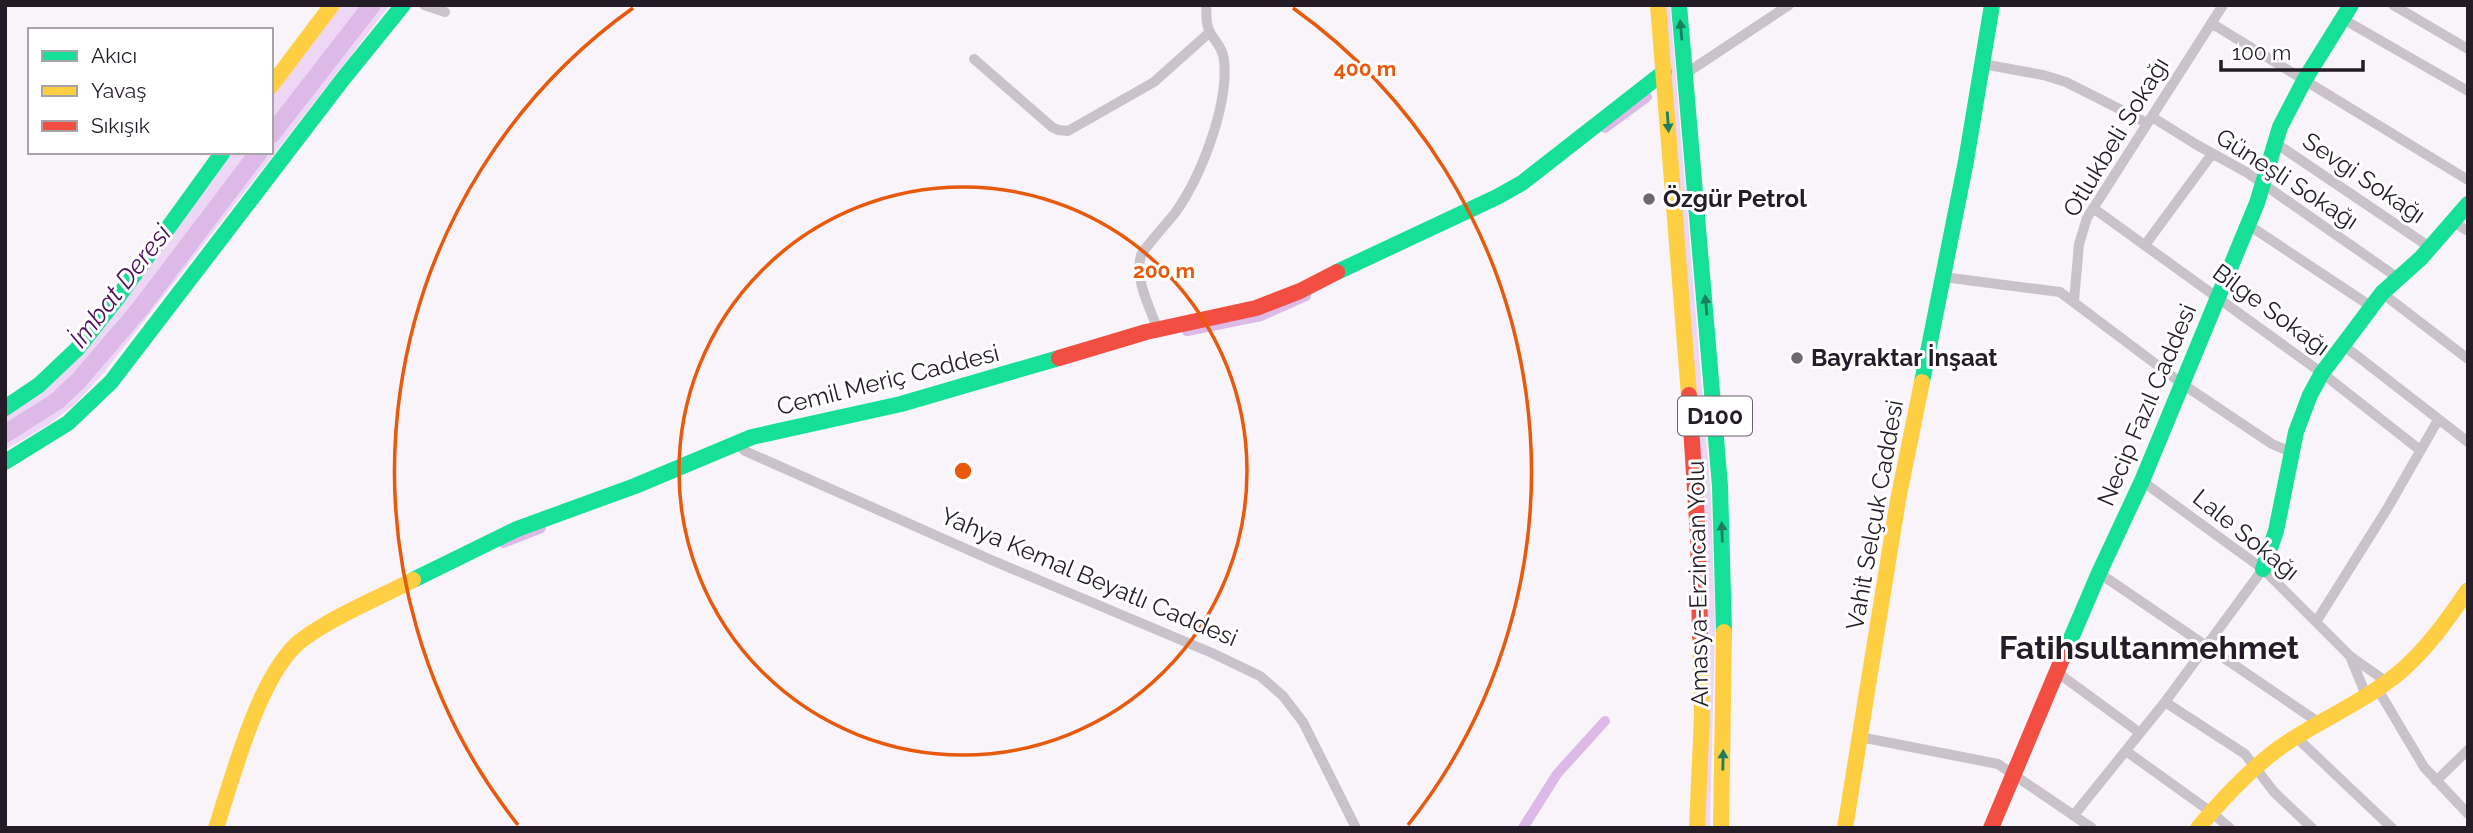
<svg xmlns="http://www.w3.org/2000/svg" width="2473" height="833" viewBox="0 0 2473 833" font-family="Raleway,sans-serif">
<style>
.green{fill:#edd7f4}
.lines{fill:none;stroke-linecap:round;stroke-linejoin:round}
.canal{stroke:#ddb9e7;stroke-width:10}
.river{stroke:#ddb9e7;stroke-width:18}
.street{stroke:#c9c2cb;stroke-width:10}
.fast{stroke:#16e098;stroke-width:16}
.slow{stroke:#ffcf43;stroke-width:16}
.jam{stroke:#f24e42;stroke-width:16}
.oneway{fill:#1d7e5f}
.ring{fill:none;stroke:#e8590c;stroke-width:3.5}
.poi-dot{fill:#6f6870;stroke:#fff;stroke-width:2.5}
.labels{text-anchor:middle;stroke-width:6;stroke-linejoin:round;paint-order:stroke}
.shield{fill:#fff;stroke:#666067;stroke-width:2}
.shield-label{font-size:23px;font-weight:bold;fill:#241c26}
.street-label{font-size:24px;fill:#241c26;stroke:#fff}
.poi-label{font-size:24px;font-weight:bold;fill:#241c26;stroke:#fff;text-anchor:start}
.water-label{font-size:26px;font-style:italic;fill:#4d105c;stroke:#fff}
.district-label{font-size:32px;font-weight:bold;fill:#241c26;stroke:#fff}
.centre{fill:#e8590c;stroke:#fff;stroke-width:3.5}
.ring-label{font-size:21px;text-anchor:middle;font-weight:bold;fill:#e8590c;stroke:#fff;stroke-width:6;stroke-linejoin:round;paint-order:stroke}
</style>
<rect width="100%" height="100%" fill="#f9f4fa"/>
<path class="green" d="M342,5H390L102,375L74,405L48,425L5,450V413L143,274L233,152H271V98L297,61Z
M1664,5H1670L1711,497L1715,624L1710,828H1705Z"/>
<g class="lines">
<path class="canal" d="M1605,128L1647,97
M1187,331L1261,316L1306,296
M503,543L541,528
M1523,828L1557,774L1605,721"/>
<path class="river" d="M271,135L372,5
M5,434L57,401L80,379L139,310L259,152"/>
<path class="street" d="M424,5L445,12
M2393,5L2468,49
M2343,19L2468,91
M2211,23L2468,180
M974,59L1052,127L1058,130L1068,131L1154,82L1210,32
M1983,64L2043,75L2066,82L2147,123
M1685,74L1789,5
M2152,117L2197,145L2246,172L2398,278
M2274,142L2431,248
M2093,208L2322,373L2420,450
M2453,222L2468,231
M2247,224L2372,307
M2145,245L2212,154
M1943,277L2060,292L2181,383L2272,444L2291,452
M2382,293L2468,359
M2074,301L2079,244L2087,218L2223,5
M1158,330C1150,308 1134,279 1141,255C1151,240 1164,227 1175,213C1201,177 1229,105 1224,60C1223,48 1215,42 1210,32C1205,24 1207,14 1206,5
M2343,345L2468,442
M736,443L745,451L989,559L1212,653L1260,676L1283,696L1303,722L1356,828
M2142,481L2263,569L2350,656L2387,682
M2099,573L2321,724
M2316,622L2387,509L2438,420
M2350,656L2366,695
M2058,673L2140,733
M2377,688L2424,767L2468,814
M2165,702L2245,754L2274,792L2312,828
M1860,737L1998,764L2092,828
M2296,737L2392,828
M2126,751L2211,812L2230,828
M2436,781L2468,750
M2074,815L2165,702L2263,569"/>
<path class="fast" d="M1679,5L1720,486L1724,632
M1337,272L1497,197L1522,183L1664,72
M1922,382L1966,161L1992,5
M5,408L39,385L77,349L118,297L223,152
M5,462L68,423L111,382L343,79L403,5
M2263,569L2276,531L2296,432L2310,395L2322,373L2382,293L2421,258L2468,204
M413,580L517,529L635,486L752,437L901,404L1059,358
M2063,657L2099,573L2142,481L2257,203L2280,127L2305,79L2351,5"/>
<path class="slow" d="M1658,5L1689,395
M271,86L332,5
M216,828C233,777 260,670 303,639C336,615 377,599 413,580
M1697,828L1702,715L1700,636
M1721,828L1724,632
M1845,828L1898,500L1922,382
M2198,828C2223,798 2250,769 2282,746C2320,720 2364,702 2400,672C2427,649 2448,619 2468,590"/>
<path class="jam" d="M1059,358L1146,332L1256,308L1300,291L1337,272
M1689,395L1698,537L1700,636
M1991,828L2063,657"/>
</g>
<defs><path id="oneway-solid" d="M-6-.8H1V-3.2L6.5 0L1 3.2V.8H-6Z" transform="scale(1.75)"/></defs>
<g class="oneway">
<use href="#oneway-solid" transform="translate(1681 30) rotate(-95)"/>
<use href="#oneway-solid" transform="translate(1668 122) rotate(86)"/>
<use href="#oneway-solid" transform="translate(1706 305) rotate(-95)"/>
<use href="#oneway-solid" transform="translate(1722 532) rotate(-92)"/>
<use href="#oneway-solid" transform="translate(1723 760) rotate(-89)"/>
</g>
<g class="ring">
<circle cx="963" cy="471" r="284"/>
<path d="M518 825A569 569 0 0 1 633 8M1293 8A569 569 0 0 1 1408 825"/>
</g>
<g class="poi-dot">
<circle cx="1649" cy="199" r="7"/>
<circle cx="1797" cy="358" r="7"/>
</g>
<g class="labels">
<rect class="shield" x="1678" y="396.5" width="74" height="39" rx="5"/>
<g class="shield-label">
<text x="1715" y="424">D100</text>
</g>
<g class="street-label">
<text transform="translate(2116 137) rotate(-59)" y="8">Otlukbeli Sokağı</text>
<text transform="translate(2364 178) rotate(34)" y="8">Sevgi Sokağı</text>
<text transform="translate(2287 179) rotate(33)" y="8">Güneşli Sokağı</text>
<text transform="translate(2271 310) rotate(36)" y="8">Bilge Sokağı</text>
<text transform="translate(888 380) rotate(-14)" y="8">Cemil Meriç Caddesi</text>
<text transform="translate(2147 405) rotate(-67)" y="8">Necip Fazıl Caddesi</text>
<text transform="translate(1875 515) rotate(-80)" y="8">Vahit Selçuk Caddesi</text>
<text transform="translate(2246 535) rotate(39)" y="8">Lale Sokağı</text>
<text transform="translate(1089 577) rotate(23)" y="8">Yahya Kemal Beyatlı Caddesi</text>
<text transform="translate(1698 584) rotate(-91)" y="8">Amasya-Erzincan Yolu</text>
</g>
<g class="poi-label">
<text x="1663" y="207">Özgür Petrol</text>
<text x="1811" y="366">Bayraktar İnşaat</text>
</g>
<g class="water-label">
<text transform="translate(120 286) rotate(-52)" y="9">İmbat Deresi</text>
</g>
<g class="district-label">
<text x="2149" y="659">Fatihsultanmehmet</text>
</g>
</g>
<circle cx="963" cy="471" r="10" class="centre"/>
<g class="ring-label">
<text x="1365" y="76">400 m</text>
<text x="1164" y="278">200 m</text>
</g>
<rect width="2473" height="833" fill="none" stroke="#241c26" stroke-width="14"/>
<rect x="28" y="28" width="245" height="126" fill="#ffffff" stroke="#a7a4a8" stroke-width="2"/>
<rect x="42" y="51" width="35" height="10" fill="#16e098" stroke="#a7a4a8" stroke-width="2"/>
<text x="91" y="63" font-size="21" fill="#241c26">Akıcı</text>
<rect x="42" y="86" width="35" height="10" fill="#ffcf43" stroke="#a7a4a8" stroke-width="2"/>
<text x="91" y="98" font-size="21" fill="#241c26">Yavaş</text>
<rect x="42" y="121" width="35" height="10" fill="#f24e42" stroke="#a7a4a8" stroke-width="2"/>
<text x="91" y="133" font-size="21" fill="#241c26">Sıkışık</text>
<path d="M2221 60v10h142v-10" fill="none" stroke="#241c26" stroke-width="3.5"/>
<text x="2232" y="60" font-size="21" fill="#241c26" stroke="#ffffff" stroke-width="5" paint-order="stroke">100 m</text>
</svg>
